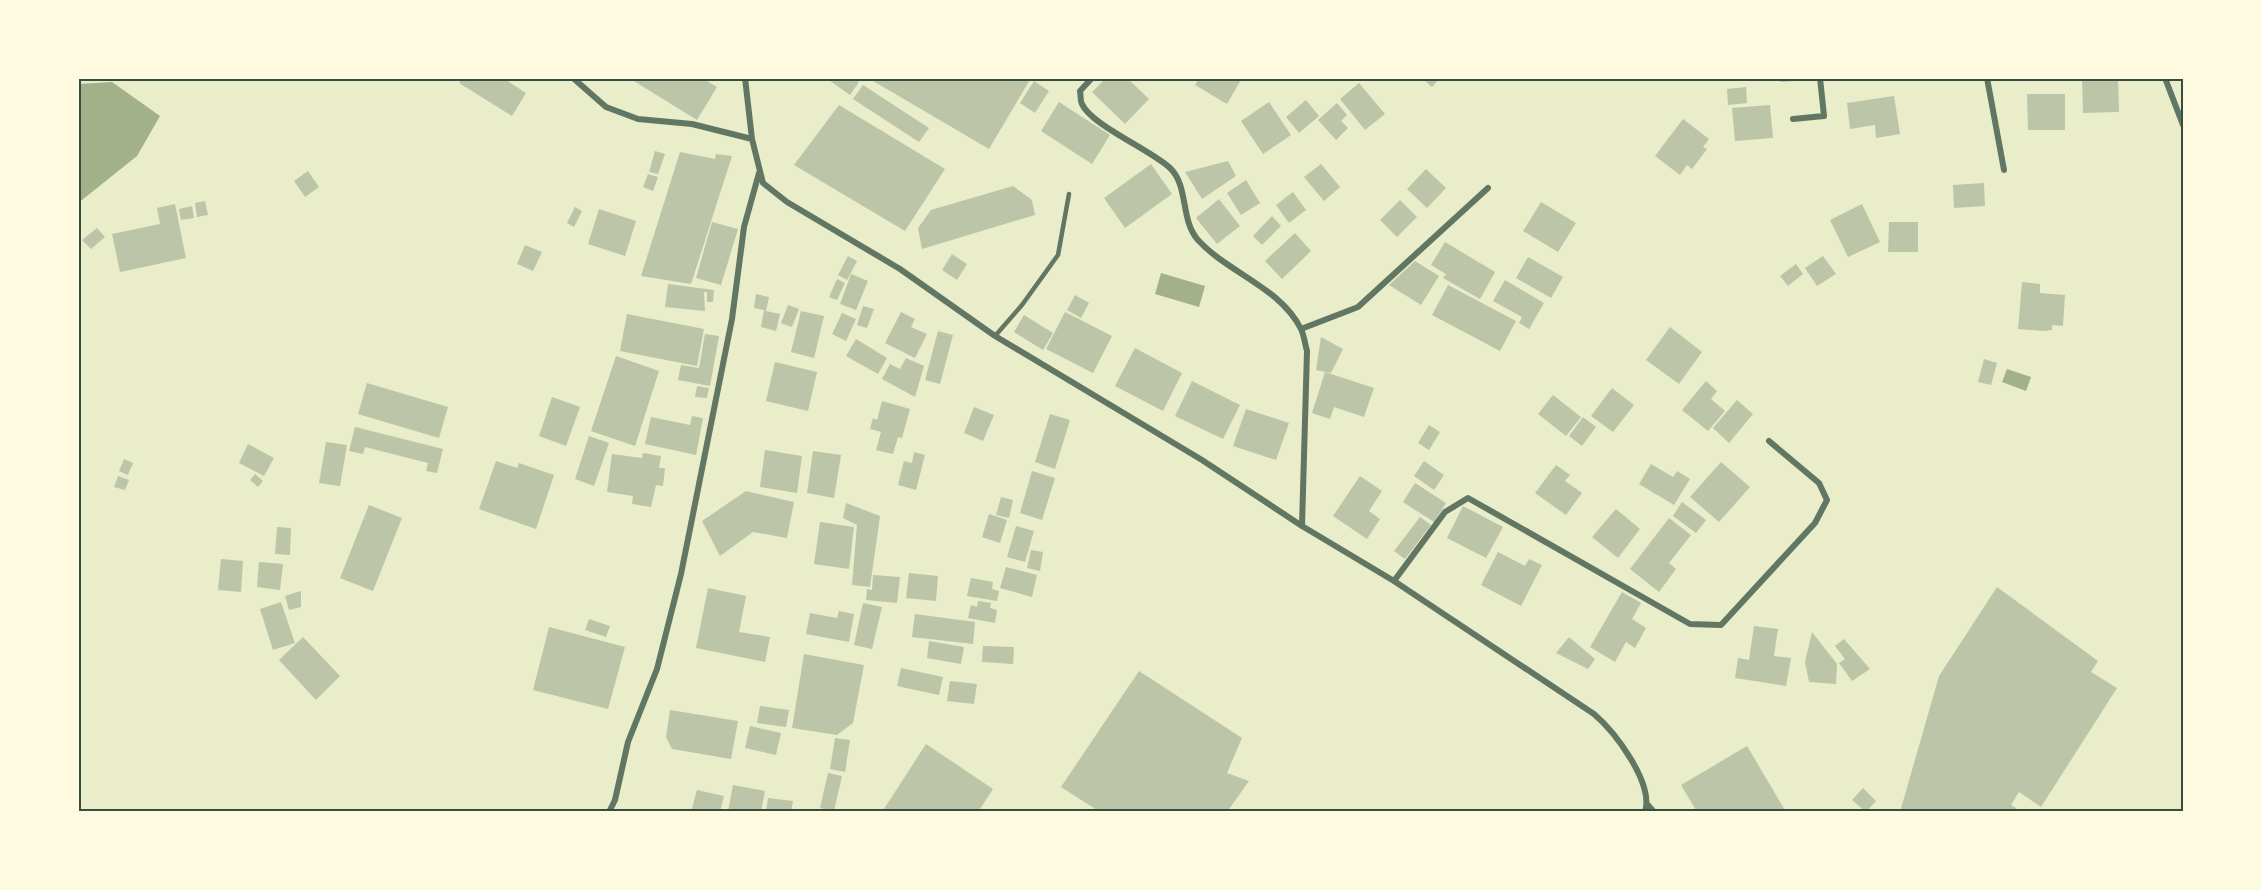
<svg xmlns="http://www.w3.org/2000/svg" width="2261" height="890" viewBox="0 0 2261 890" font-family="'DM Sans',sans-serif">
<style>
.water{fill:#a3b18a}
.building{fill:#bcc5a7}
.lines{fill:none;stroke-linecap:round;stroke-linejoin:round}
.service{stroke:#617663;stroke-width:4.5}
.minor{stroke:#617663;stroke-width:6}
.neatline{fill:none;stroke:#344e41;stroke-width:2}
</style>
<rect width="100%" height="100%" fill="#e9edc9"/>
<path class="water" d="M112,82L160,116L137,156L82,200H78V84Z
M1161,273L1205,286L1199,307L1155,294Z
M2007,369L2031,377L2026,391L2002,382Z"/>
<path class="building" d="M462,78H503L526,93L512,116L459,83Z
M629,78H702L717,87L697,120Z
M826,78H853L859,82L850,95Z
M868,78H1031L989,149Z
M1106,78H1127L1149,99L1125,124L1092,92Z
M1199,78H1242L1227,104L1195,85Z
M1422,78H1440L1432,87Z
M1780,78H1797V81L1780,82Z
M2082,78H2118L2119,112L2083,113Z
M1034,81L1049,91L1035,113L1020,103Z
M1359,83L1385,114L1365,130L1340,99Z
M863,85L929,128L919,142L853,99Z
M1746,87L1747,103L1728,105L1727,89Z
M2027,94H2065V130H2028Z
M1894,96L1900,134L1876,138L1875,125L1850,129L1847,103Z
M1306,100L1319,116L1299,133L1286,117Z
M1059,102L1110,135L1092,164L1041,131Z
M1269,102L1291,135L1263,154L1241,121Z
M1337,103L1347,115L1341,121L1348,128L1336,140L1318,120Z
M839,105L945,169L905,231L794,165Z
M1770,105L1773,138L1735,141L1732,108Z
M1683,119L1709,139L1703,147L1707,149L1692,169L1687,165L1680,175L1655,156Z
M655,151L665,154L658,174L649,172Z
M680,152L715,159L716,154L732,156L691,284L641,276Z
M1228,161L1236,176L1202,199L1185,172Z
M1151,164L1172,194L1125,228L1104,198Z
M1321,164L1340,187L1324,201L1304,177Z
M1426,169L1446,188L1427,208L1407,189Z
M308,171L319,187L305,197L294,181Z
M648,174L658,177L653,191L643,187Z
M1246,180L1260,203L1241,215L1227,193Z
M1984,183L1985,206L1954,208L1953,185Z
M1013,186L1032,200L1035,215L922,249L918,228L931,210Z
M1293,192L1306,210L1289,223L1276,205Z
M1219,199L1240,226L1217,244L1196,218Z
M1400,200L1417,217L1397,237L1380,220Z
M205,201L208,215L197,217L195,203Z
M1541,202L1576,223L1558,252L1523,231Z
M175,204L186,258L120,272L112,234L160,224L157,208Z
M1862,204L1880,242L1848,257L1830,220Z
M192,206L194,218L181,220L179,209Z
M575,207L582,211L574,227L567,223Z
M599,209L636,221L625,256L588,244Z
M1272,216L1281,226L1262,245L1253,236Z
M712,222L738,229L721,285L696,278Z
M1889,222H1918V252H1888Z
M97,228L105,237L91,249L82,240Z
M1295,233L1311,251L1282,279L1265,261Z
M1445,242L1495,272L1480,299L1443,278L1446,274L1431,265Z
M525,245L542,252L533,271L517,264Z
M952,254L967,264L957,280L942,270Z
M848,256L857,261L847,280L838,275Z
M1823,256L1836,274L1817,286L1805,268Z
M1528,257L1563,277L1551,298L1516,278Z
M1415,261L1439,276L1421,305L1389,285Z
M1796,264L1803,274L1788,286L1780,276Z
M851,274L868,281L856,310L840,304Z
M837,279L845,283L837,300L829,297Z
M1505,280L1544,303L1529,329L1519,323L1522,317L1493,301Z
M2022,282L2040,284V293L2065,295L2063,326L2052,325V330L2043,331L2018,329Z
M668,284L714,290L713,302H707V292H704L705,311L665,307Z
M1448,285L1516,321L1500,351L1432,315Z
M756,294L769,297L766,311L780,314L776,331L761,327L764,310L754,308Z
M1075,295L1089,303L1081,318L1067,310Z
M788,305L799,309L792,327L781,323Z
M863,306L874,309L867,328L857,325Z
M801,311L824,316L814,358L791,352Z
M901,312L915,319L911,327L927,334L915,358L885,343Z
M1065,312L1112,336L1093,373L1046,349Z
M842,313L856,319L846,341L832,334Z
M627,314L704,329L697,366L620,351Z
M1024,315L1053,333L1043,350L1014,332Z
M1670,327L1702,352L1679,384L1646,360Z
M938,331L953,335L940,384L925,380Z
M705,334L719,336L710,386L678,380L681,365L699,368Z
M1321,337L1343,349L1331,373L1316,370Z
M856,339L887,358L878,374L846,356Z
M1135,348L1182,373L1163,411L1115,386Z
M616,356L659,371L635,446L591,431Z
M906,358L924,366L915,397L882,379L890,364L900,369Z
M1984,359L1997,363L1991,385L1978,382Z
M775,362L817,372L808,411L766,401Z
M1325,372L1374,388L1364,417L1334,407L1330,419L1312,413Z
M1192,381L1240,405L1223,439L1175,416Z
M1706,381L1717,391L1711,399L1725,411L1708,431L1682,410Z
M367,383L448,407L439,438L358,414Z
M697,386L709,388L707,398L695,397Z
M1612,388L1634,405L1613,432L1591,416Z
M1553,395L1581,417L1566,436L1538,414Z
M552,397L580,407L566,446L539,436Z
M1737,400L1753,414L1729,443L1713,428Z
M882,401L910,409L902,438L898,437L893,454L876,450L881,432L870,429L873,418L877,420Z
M974,407L994,415L983,441L964,433Z
M1246,409L1289,423L1276,460L1233,446Z
M1050,414L1070,420L1055,469L1035,462Z
M692,416L703,418L696,455L645,444L651,417L690,425Z
M1583,417L1596,427L1582,446L1569,436Z
M1429,425L1440,432L1429,450L1418,443Z
M355,427L443,449L437,473L426,471L428,463L365,447L363,454L349,451Z
M589,436L609,443L594,486L575,479Z
M326,442L347,445L340,486L319,483Z
M248,444L274,458L264,476L239,463Z
M765,450L802,456L797,493L760,487Z
M813,451L841,455L834,498L807,493Z
M914,452L925,455L916,490L898,485L904,461L912,463Z
M643,453L661,456L659,468H665L663,486L656,485L651,507L632,504L633,496L607,492L612,454L642,458Z
M124,459L133,463L128,475L119,471Z
M496,461L517,468L519,463L554,475L536,529L479,509Z
M1424,461L1444,475L1434,490L1414,476Z
M1721,462L1750,487L1719,522L1690,497Z
M1651,464L1673,477L1677,471L1690,479L1674,505L1639,484Z
M1556,465L1570,475L1565,481L1582,493L1566,515L1535,493Z
M1032,471L1055,478L1042,520L1020,513Z
M255,474L263,481L258,487L250,480Z
M118,476L129,480L125,490L114,487Z
M1360,476L1382,491L1369,511L1380,519L1367,539L1333,516Z
M1415,483L1446,503L1434,522L1403,502Z
M746,491L794,502L787,538L753,532L720,556L702,521Z
M1001,497L1013,500L1009,518L996,515Z
M1682,502L1706,520L1696,533L1673,516Z
M846,503L880,516L870,587L852,585L857,525L843,518Z
M369,505L402,518L373,591L340,578Z
M1463,506L1503,527L1486,558L1447,538Z
M1616,509L1640,529L1618,558L1592,537Z
M989,514L1007,520L1000,543L982,537Z
M1420,517L1431,525L1405,559L1394,551Z
M1669,518L1691,535L1669,563L1676,569L1659,592L1630,569Z
M820,522L854,527L849,569L814,564Z
M1016,526L1034,531L1025,562L1007,557Z
M277,527L291,528L290,555L275,554Z
M1031,550L1043,552L1040,571L1027,568Z
M1498,552L1525,566L1529,559L1542,565L1521,606L1481,585Z
M221,559L243,561L241,592L218,590Z
M259,562L283,564L280,590L257,587Z
M1006,567L1037,575L1032,597L1000,588Z
M909,573L938,576L936,601L906,598Z
M873,575L900,577L897,603L866,600L867,589L872,590Z
M971,578L993,582L992,589L999,591L997,601L967,596Z
M1997,587L2098,661L2091,672L2117,688L2041,807L2019,792L2011,805L2022,812H1900L1939,676Z
M708,588L746,596L739,632L770,637L765,662L696,648Z
M301,591V607L289,610L285,596Z
M1622,592L1641,603L1632,619L1646,628L1635,648L1626,642L1615,662L1590,647Z
M978,601L991,603L990,608L997,610L995,623L968,618L971,605L977,607Z
M281,602L295,643L273,650L260,609Z
M863,603L882,607L872,649L854,645Z
M839,611L854,614L849,642L806,634L810,613L837,618Z
M915,614L975,622L973,644L912,637Z
M589,619L610,626L606,637L585,630Z
M1754,626L1778,629L1774,656L1791,658L1786,686L1735,678L1738,658L1749,660Z
M549,627L625,647L608,709L533,690Z
M1812,632L1837,664L1836,684L1809,682L1805,662Z
M303,637L340,676L316,700L279,660Z
M1569,637L1595,659L1588,669L1556,653Z
M1844,639L1870,669L1852,681L1839,663L1845,659L1835,646Z
M929,641L964,647L961,664L927,658Z
M983,646L1014,647L1013,664L982,662Z
M804,654L864,665L853,723L837,735L792,728Z
M901,668L943,677L939,695L897,686Z
M1139,671L1242,738L1227,773L1249,781L1227,812H1100L1061,787Z
M950,681L977,684L974,704L947,701Z
M760,706L789,710L786,727L757,723Z
M670,710L738,721L731,759L672,749L666,737Z
M750,726L781,733L776,755L745,748Z
M835,738L850,740L845,772L830,769Z
M926,744L993,789L978,812H882Z
M1747,746L1786,812H1697L1681,785Z
M828,773L842,776L834,811L820,808Z
M733,785L765,791L761,812H728Z
M1863,788L1876,801L1866,812L1852,800Z
M697,790L724,796L720,812H691Z
M768,798L793,801L791,812H766Z"/>
<g class="lines">
<path class="service" d="M995,336L1022,305L1058,255L1069,194"/>
<path class="minor" d="M573,78L606,107L638,119L692,124L752,139
M745,78L752,139L763,183L787,202L900,269L995,336L1202,460L1302,526L1394,581L1594,714C1615,732 1654,783 1645,812
M1092,78L1080,91C1081,95 1080,101 1082,104C1091,125 1151,150 1170,168C1189,186 1180,220 1198,240C1228,273 1280,287 1301,329C1304,335 1305,344 1307,351L1302,526
M1987,78L2004,170
M2165,78L2183,125
M1793,119L1824,116L1820,78
M1301,329L1358,307L1488,188
M1394,581L1445,512L1468,498L1690,624L1721,625L1815,523L1827,500L1819,483L1769,441
M1647,804L1654,812
M609,812L615,800L628,742L657,669L681,574L732,319L744,227L759,173"/>
</g>
<rect width="2261" height="890" fill="none" stroke="#fefae0" stroke-width="159"/>
<rect x="80" y="80" width="2102" height="730" class="neatline"/>
</svg>
